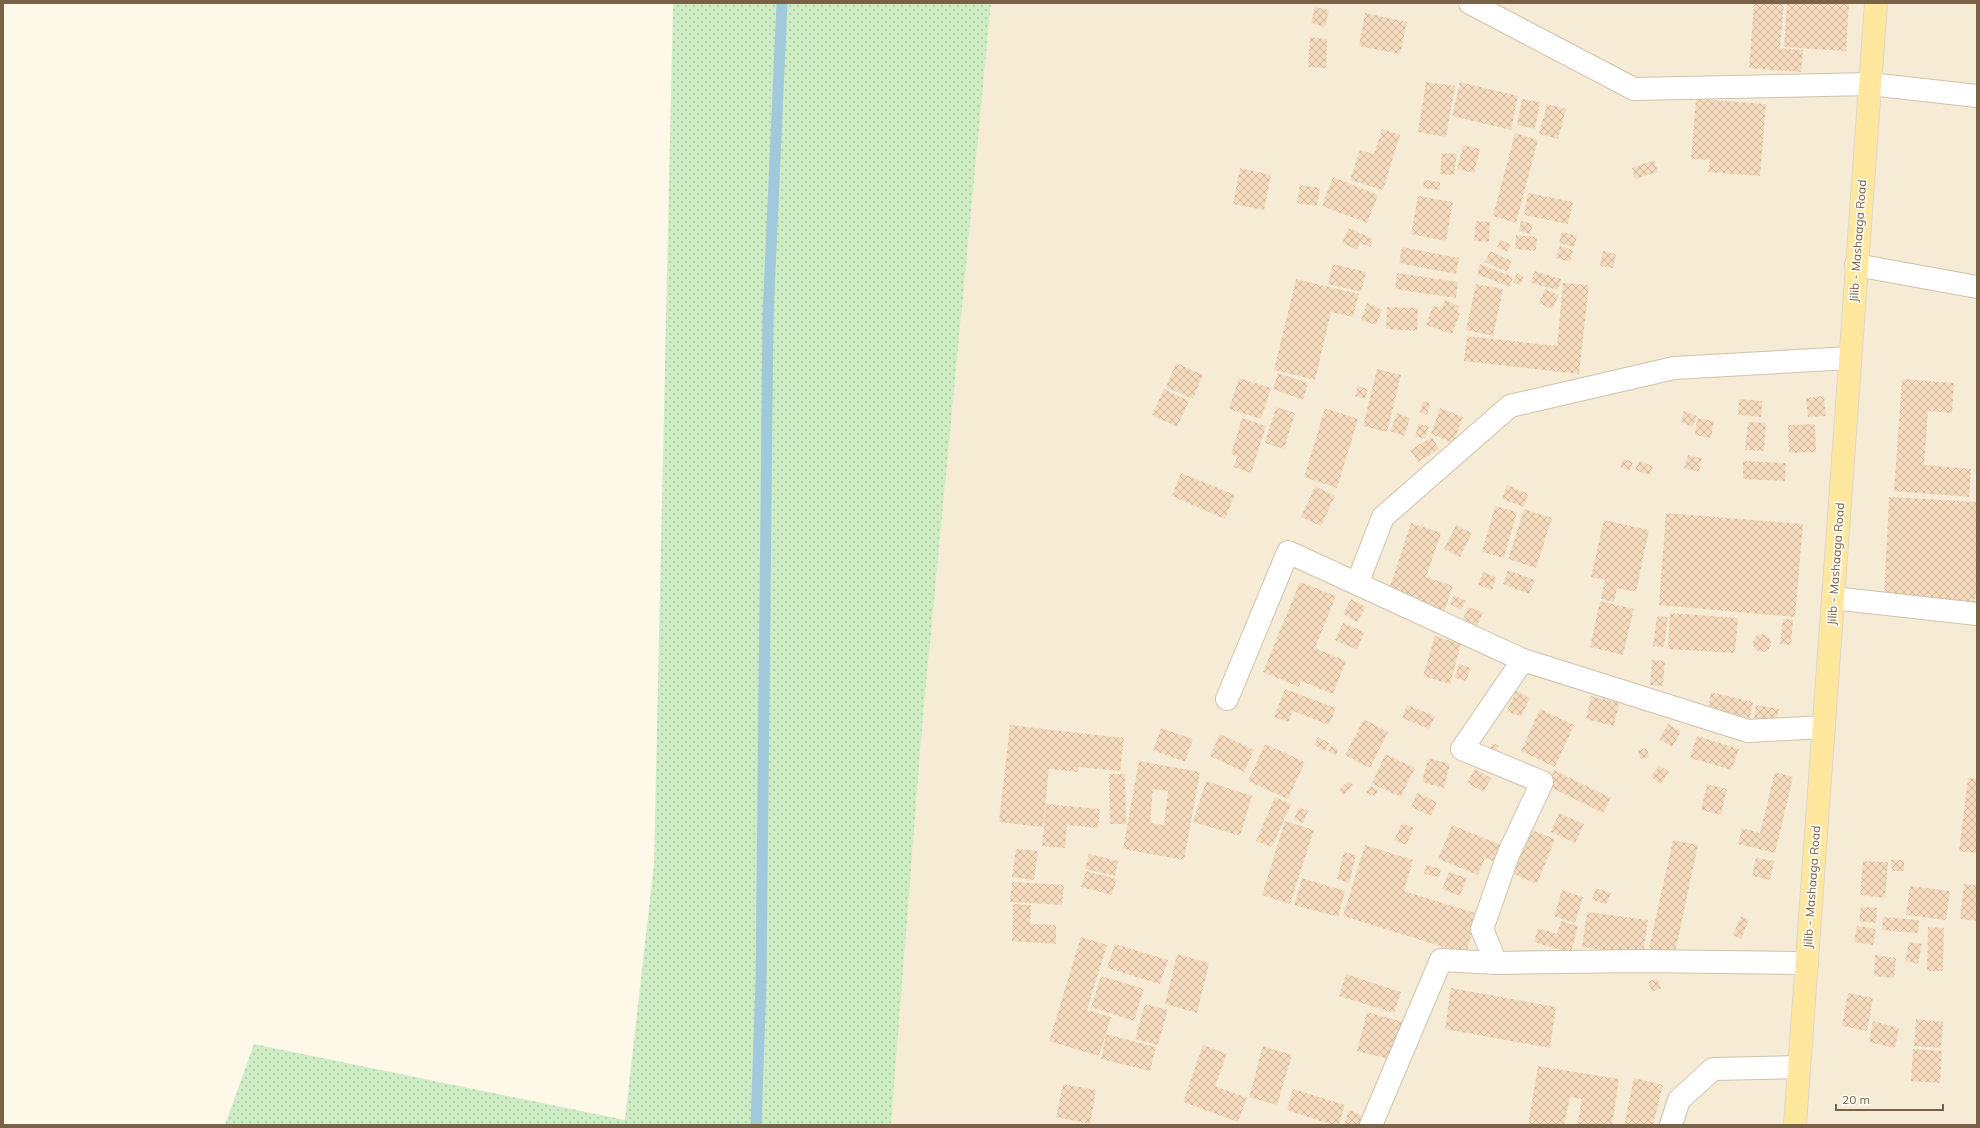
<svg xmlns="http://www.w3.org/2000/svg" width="1980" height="1128" viewBox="0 0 1980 1128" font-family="Mulish,sans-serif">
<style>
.residential{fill:#f6ecd6}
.grass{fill:url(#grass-dots)}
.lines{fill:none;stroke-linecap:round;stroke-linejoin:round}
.stream{stroke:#a0cadc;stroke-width:11}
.building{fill:url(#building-cross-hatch);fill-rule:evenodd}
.minor-casing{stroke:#d1c1ac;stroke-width:24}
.major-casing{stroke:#dcd6d0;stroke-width:24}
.minor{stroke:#fff;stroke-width:22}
.major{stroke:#ffe89e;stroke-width:22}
.labels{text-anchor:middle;stroke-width:3.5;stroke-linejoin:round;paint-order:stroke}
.street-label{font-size:12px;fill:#7a6249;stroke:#fffbf0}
</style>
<defs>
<pattern id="grass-dots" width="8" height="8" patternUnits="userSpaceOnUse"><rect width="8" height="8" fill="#cfedc5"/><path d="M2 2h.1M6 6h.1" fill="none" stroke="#adc3a2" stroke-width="1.8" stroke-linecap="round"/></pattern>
<pattern id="building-cross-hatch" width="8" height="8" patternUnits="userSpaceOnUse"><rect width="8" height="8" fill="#f5dbbe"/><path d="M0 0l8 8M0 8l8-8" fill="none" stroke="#cbb59c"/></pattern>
</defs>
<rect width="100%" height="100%" fill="#fef8e8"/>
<path class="residential" d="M991,3H1977V1125H891L923,717Z"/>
<path class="grass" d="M673,3H991L923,717L891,1125H225L254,1044L625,1120L654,864Z"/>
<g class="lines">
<path class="stream" d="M756,1125L761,982L768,316L782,3"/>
</g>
<path class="building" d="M1754,3H1784L1780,48L1803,50L1801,72L1749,68Z
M1787,3H1849L1846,51L1784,47Z
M1315,7L1329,10L1325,27L1311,23Z
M1365,13L1407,22L1400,54L1359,46Z
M1310,37L1327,39L1326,68L1308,67Z
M1426,82L1455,86L1446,137L1418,132Z
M1460,82L1518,96L1511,130L1452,116Z
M1522,99L1540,102L1535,129L1517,125Z
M1696,99L1766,104L1760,176L1708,172L1710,160L1691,159Z
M1547,104L1566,109L1558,139L1539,134Z
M1382,129L1400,135L1383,190L1350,180L1360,150L1374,154Z
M1515,133L1538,140L1516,223L1493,216Z
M1463,145L1480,149L1474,173L1457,169Z
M1442,153L1457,154L1454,175L1440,174Z
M1654,160L1658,172L1635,179L1632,168Z
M1240,168L1271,175L1264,210L1233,204Z
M1333,177L1378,195L1367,223L1322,206Z
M1424,180L1440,182V190L1423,188Z
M1300,185L1320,188L1317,206L1297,203Z
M1528,193L1573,202L1568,224L1524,215Z
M1418,196L1453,202L1446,241L1411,234Z
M1476,221L1490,222L1489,242L1474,241Z
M1521,221L1533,224L1530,234L1519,231Z
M1349,228L1373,239L1370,247L1360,243L1357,250L1342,243Z
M1562,232L1577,236L1574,247L1559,243Z
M1516,235L1537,237L1536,251L1515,249Z
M1500,239L1511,245L1507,252L1497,247Z
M1560,246L1573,250L1570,262L1556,258Z
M1402,247L1459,258L1456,274L1399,263Z
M1490,251L1512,261L1507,272L1485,262Z
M1603,251L1616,254L1613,268L1600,266Z
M1333,264L1366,272L1361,292L1328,284Z
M1480,264L1513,277L1510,287L1477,274Z
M1534,271L1561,279L1558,290L1531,283Z
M1397,273L1458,282L1456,298L1395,289Z
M1517,273L1524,277L1520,285L1513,282Z
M1296,279L1359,294L1353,317L1331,312L1315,380L1274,370Z
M1563,283L1589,285L1579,374L1464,361L1467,336L1557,346Z
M1476,284L1503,289L1493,336L1466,330Z
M1545,289L1559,295L1552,309L1539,303Z
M1445,300L1459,306L1457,312L1460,313L1452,334L1426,325L1433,306L1442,308Z
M1367,303L1382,310L1376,325L1361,320Z
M1387,307L1418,308L1417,331L1386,329Z
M1176,363L1203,375L1193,399L1166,387Z
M1377,369L1401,375L1387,432L1363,426Z
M1278,373L1308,383L1303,400L1273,389Z
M1239,378L1271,388L1261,419L1229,409Z
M1902,379L1954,383L1952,413L1928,411L1924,465L1971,469L1969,497L1894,491Z
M1358,386L1368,389L1365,399L1355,396Z
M1164,389L1189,401L1177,427L1152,415Z
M1824,396L1826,416L1808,417L1806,398Z
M1739,399L1762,401L1761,417L1738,415Z
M1423,401L1430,403L1427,415L1420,412Z
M1276,407L1295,413L1284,449L1265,443Z
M1325,408L1358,419L1337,488L1304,477Z
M1440,408L1463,417L1453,443L1431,434Z
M1684,411L1697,416L1693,427L1681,422Z
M1397,413L1410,418L1404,436L1390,431Z
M1242,418L1266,426L1251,473L1234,467L1237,457L1231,454Z
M1697,418L1714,421L1711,438L1695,435Z
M1748,422L1766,423L1764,451L1745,450Z
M1419,424L1429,426L1425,439L1415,436Z
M1815,424L1816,452L1789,453L1788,425Z
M1432,437L1439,449L1418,462L1410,450Z
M1688,455L1702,458L1699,472L1684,468Z
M1623,459L1633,462L1630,470L1620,467Z
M1639,461L1653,466L1650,475L1635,470Z
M1743,461L1786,463L1785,481L1743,479Z
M1181,473L1235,495L1225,519L1172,496Z
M1507,485L1528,494L1524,507L1502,499Z
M1315,486L1335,496L1321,526L1301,517Z
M1889,497L1977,502V580L1975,602L1884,597Z
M1495,506L1517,512L1504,558L1482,552Z
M1524,509L1552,518L1536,568L1508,559Z
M1666,513L1803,524L1795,617L1659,605Z
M1604,520L1649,530L1636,592L1617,588L1614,602L1601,599L1605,580L1591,577Z
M1411,523L1441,533L1426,577L1453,586L1444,612L1388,593Z
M1456,525L1472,533L1460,557L1444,549Z
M1508,570L1535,580L1529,594L1503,584Z
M1483,572L1496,577L1492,590L1478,585Z
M1300,582L1336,596L1315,648L1346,661L1333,694L1301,681L1299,687L1263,672Z
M1454,595L1466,601L1461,610L1450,604Z
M1351,599L1366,607L1357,622L1343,614Z
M1600,601L1634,609L1623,655L1590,647Z
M1468,607L1483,612L1477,627L1462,622Z
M1670,613L1738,618L1735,653L1668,649Z
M1657,616L1668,617L1664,647L1653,646Z
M1783,619L1793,620L1791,645L1780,644Z
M1343,623L1364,632L1357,650L1335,640Z
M1753 643a9 9 0 1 1 18 0a9 9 0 1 1-18 0Z
M1435,636L1461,644L1450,684L1423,676Z
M1652,660L1665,661L1663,686L1650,685Z
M1459,664L1471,668L1466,681L1455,678Z
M1285,689L1336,708L1329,725L1293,711L1288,722L1274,717Z
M1516,691L1530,698L1521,717L1507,711Z
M1711,692L1753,702L1750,718L1708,708Z
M1591,696L1619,703L1614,726L1586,719Z
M1407,705L1435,716L1429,729L1402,718Z
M1756,705L1779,709L1776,723L1754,718Z
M1540,709L1574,725L1555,767L1521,751Z
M1364,719L1388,732L1370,768L1345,755Z
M1668,724L1681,732L1672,747L1659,739Z
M1010,725L1124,738L1120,771L1078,767V772L1049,769L1043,827L999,822Z
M1161,728L1193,739L1185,762L1153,750Z
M1220,734L1254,750L1244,772L1210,756Z
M1697,736L1739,749L1732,770L1690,758Z
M1318,737L1329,743L1325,751L1314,745Z
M1493,743L1499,746L1491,760L1485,757Z
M1265,744L1305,762L1288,799L1248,781Z
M1330,746L1338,749L1336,755L1328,751Z
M1647,748L1649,757L1640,759L1638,750Z
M1385,754L1415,768L1401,797L1372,784Z
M1428,758L1450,764L1444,788L1422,782Z
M1139,761L1200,772L1184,860L1123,849ZM1153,789L1168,791L1164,825L1150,823Z
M1659,765L1669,772L1661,784L1651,777Z
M1475,769L1491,778L1484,792L1467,783Z
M1554,770L1611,798L1603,813L1546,785Z
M1775,772L1793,777L1775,853L1738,844L1742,828L1760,833Z
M1109,774H1125L1126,824H1110Z
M1968,778L1977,779V853L1959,851Z
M1206,781L1252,796L1240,836L1193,822Z
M1348,781L1353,785L1344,795L1339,790Z
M1707,784L1727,789L1721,815L1701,810Z
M1369,786L1378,789L1375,796L1366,793Z
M1417,793L1437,802L1431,816L1411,807Z
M1275,797L1291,804L1272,847L1256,841Z
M1046,804L1100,809L1098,828L1067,825L1065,848L1042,846Z
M1299,807L1308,811L1303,823L1294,819Z
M1559,813L1584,824L1575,843L1551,832Z
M1285,821L1314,830L1290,904L1262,895Z
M1402,823L1414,828L1406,845L1394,840Z
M1452,825L1506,847L1499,863L1485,858L1478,875L1438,859Z
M1529,829L1555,839L1537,884L1511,873Z
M1673,840L1698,845L1675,953L1649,948Z
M1365,845L1413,860L1404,891L1478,914L1466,954L1343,916Z
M1016,849L1038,851L1034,880L1012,877Z
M1344,852L1356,855L1349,883L1337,879Z
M1089,854L1118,861L1115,876L1085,869Z
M1756,858L1774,861L1770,880L1752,876Z
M1891,860H1904V871H1892Z
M1863,861L1888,862L1885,898L1860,895Z
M1426,865L1441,869L1439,877L1424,874Z
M1086,871L1117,879L1112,895L1081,887Z
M1449,872L1467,878L1460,896L1442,889Z
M1302,878L1345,891L1338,917L1294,905Z
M1012,882L1064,885L1062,905L1010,902Z
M1964,884L1977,885V921L1960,919Z
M1910,886L1950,891L1946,920L1906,915Z
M1596,888L1611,893L1606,905L1592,899Z
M1562,890L1583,897L1575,923L1554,916Z
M1013,904L1031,905L1030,924L1056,925V944L1012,941Z
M1861,907L1877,908L1876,923L1859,921Z
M1587,912L1648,920L1643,955L1582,947Z
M1741,916L1749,920L1741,939L1733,935Z
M1883,917L1919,920L1918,933L1882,930Z
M1561,921L1578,926L1571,953L1534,942L1538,928L1557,934Z
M1857,926L1876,929L1873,945L1854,942Z
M1928,927L1944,928L1943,971H1927Z
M1081,937L1107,945L1087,1010L1111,1017L1099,1056L1049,1041Z
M1909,942L1922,944L1918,964L1905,961Z
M1115,944L1168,960L1160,984L1107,968Z
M1177,954L1209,963L1197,1013L1165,1004Z
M1875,955L1896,958L1894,978L1874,976Z
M1346,974L1401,992L1394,1013L1339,996Z
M1101,976L1144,989L1134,1021L1091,1007Z
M1657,978L1661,988L1652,992L1648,982Z
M1451,988L1556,1007L1550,1048L1445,1029Z
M1848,993L1873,998L1867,1031L1842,1026Z
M1145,1004L1168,1010L1158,1045L1135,1039Z
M1367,1012L1403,1022L1393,1060L1357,1051Z
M1916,1019L1943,1022L1941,1048L1914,1046Z
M1873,1021L1899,1028L1895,1048L1869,1042Z
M1106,1034L1156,1047L1150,1071L1101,1059Z
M1203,1045L1227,1054L1215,1086L1247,1098L1238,1122L1183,1102Z
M1263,1046L1292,1055L1277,1105L1249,1097Z
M1913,1049L1942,1051L1940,1083L1911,1081Z
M1538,1066L1619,1079L1612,1125H1577L1582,1099L1570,1097L1564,1125H1528Z
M1634,1078L1663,1085L1653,1125H1624Z
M1063,1084L1096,1090L1090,1124L1056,1117Z
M1293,1089L1345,1105L1339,1125H1333L1287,1110Z
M1349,1110L1366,1117L1364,1125H1344Z"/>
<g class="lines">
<defs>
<path id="minor" d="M1470,3L1634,89L1870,84L1977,96
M1856,265L1977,287
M1357,584L1383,517L1510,406L1674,368L1850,358
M1833,598L1977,614
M1227,699L1288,552L1523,660L1748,731L1824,727
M1496,963L1641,961L1807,963
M1371,1125L1441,960L1496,963L1482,929L1508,855L1542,782L1462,749L1523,660
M1671,1125L1679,1100L1713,1069L1799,1067"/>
<path id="major" d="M1795,1125L1876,3"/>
</defs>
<use href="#minor" class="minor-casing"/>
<use href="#major" class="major-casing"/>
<use href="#minor" class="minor"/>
<use href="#major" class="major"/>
</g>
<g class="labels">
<g class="street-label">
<text transform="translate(1858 241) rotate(-86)" y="4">Jilib - Mashaaga Road</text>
<text transform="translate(1836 564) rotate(-86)" y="4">Jilib - Mashaaga Road</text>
<text transform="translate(1812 887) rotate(-86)" y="4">Jilib - Mashaaga Road</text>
</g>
</g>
<rect width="1980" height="1128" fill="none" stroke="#7a6249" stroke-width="8"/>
<path d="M1836 1104v6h107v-6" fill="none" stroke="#7a6249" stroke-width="2"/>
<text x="1842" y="1104" font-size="12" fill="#7a6249" stroke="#fffbf0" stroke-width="3" paint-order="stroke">20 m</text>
</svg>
